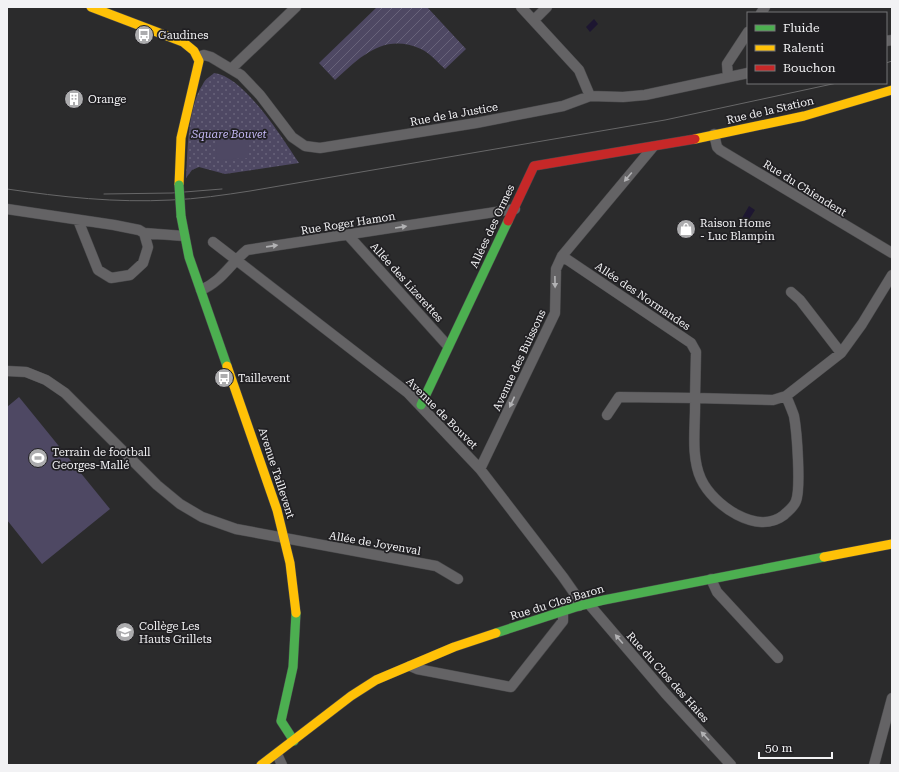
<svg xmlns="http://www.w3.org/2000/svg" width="899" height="772" viewBox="0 0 899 772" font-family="'Roboto Serif',serif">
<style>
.grass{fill:url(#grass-dots)}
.garden{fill:url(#garden-furrows)}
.pitch{fill:#4e4863}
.water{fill:#1d1631}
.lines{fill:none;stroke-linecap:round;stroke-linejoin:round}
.street-casing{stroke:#48484a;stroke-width:11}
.fast-casing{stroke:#48484a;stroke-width:10}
.slow-casing{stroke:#48484a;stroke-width:10}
.jam-casing{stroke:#48484a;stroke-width:10}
.street{stroke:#646365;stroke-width:10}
.fast{stroke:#4caf50;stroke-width:9}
.slow{stroke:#ffc107;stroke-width:9}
.jam{stroke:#c62828;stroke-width:9}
.tram{stroke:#676768;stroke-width:1}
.fast-bridge-casing{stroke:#48484a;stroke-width:10;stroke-linecap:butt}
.fast-bridge{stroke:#4caf50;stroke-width:9}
.oneway{fill:#b2b2b4}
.labels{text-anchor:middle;stroke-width:3.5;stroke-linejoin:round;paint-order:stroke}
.poi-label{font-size:11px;fill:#f2f2f4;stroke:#212023;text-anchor:start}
.street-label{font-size:11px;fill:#f2f2f4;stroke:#212023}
.park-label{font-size:11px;font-style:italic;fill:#c4b8f5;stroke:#212023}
</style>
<defs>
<pattern id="grass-dots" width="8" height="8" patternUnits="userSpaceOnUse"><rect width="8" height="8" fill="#4e4863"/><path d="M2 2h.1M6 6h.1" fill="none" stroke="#68637a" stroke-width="1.8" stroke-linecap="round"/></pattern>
<pattern id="garden-furrows" width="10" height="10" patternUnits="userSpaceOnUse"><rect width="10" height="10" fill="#4e4863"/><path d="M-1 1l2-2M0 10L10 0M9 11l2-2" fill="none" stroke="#68637a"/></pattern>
</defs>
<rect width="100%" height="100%" fill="#2b2b2c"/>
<path class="grass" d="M214,73C244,76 283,139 299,163L225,174L199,167L192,170L186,178C188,150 187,108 203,84C205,79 211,76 214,73Z"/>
<path class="garden" d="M377,7H427L466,49L445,69C438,63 430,53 421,49C384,32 360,57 335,80L319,63Z"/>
<path class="pitch" d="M248,139L249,158L217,160L216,141Z
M19,397L110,509L42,564L7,520V407Z"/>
<path class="water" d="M594,19L598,24L590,32L586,27Z
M749,206L755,210L748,221L742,218Z"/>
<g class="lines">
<defs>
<path id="street" d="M521,7L579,70L590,96
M761,13L765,7
M534,20L547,7
M886,41L892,40
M198,57L204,55L211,57L241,75L260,95L292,137L305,146L320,148L476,123L563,106L590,96L623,97L645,95L748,73
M231,69L296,7
M728,76L727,64L748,32
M714,134L717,147L720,150L892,253
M7,209L114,225L139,230L144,233L148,247L143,263L130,275L111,278L98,270L78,220
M144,233L184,236
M348,235L448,346
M213,242L408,393L480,469L563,577L577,597L579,606
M562,256L691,343L696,352L695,398L773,400L786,396L841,353L862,324L892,275
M201,290C221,282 231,263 247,250L515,209
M791,292L800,300L841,353
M7,371L26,372L46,380L65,393L157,485L180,504L202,517L236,529L436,566L458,579
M607,415L619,397L695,398C696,424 690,455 701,479C713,505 757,536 784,515C788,511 794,507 796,501C801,488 797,432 794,416C792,410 789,403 786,396
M480,469L555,313L556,269L562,256L653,147
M711,579L717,592L778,658
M588,603L665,693L731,765
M410,666L417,669L511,687L563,621V611
M277,754L282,765
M874,765L892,698"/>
<path id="fast" d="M181,216L189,257L227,366
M421,405L508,221
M496,633L579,606L604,600L824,557
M294,741L281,721L293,667L296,613"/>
<path id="slow" d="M91,7L183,42L194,51L199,61L181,138L179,185
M695,139L804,116L892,90
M227,366L277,510L290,563L296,613
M824,557L892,544
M261,765L351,696L376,680L454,647L496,633"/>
<path id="jam" d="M508,221L534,166L695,139"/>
</defs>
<use href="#street" class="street-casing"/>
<use href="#fast" class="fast-casing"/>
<use href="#slow" class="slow-casing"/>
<use href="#jam" class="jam-casing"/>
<use href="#street" class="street"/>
<use href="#fast" class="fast"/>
<use href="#slow" class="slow"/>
<use href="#jam" class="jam"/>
<path class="tram" d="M886,63L892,61
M7,189C61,197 116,203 171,200C197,199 224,195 250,191L665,120L837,83
M104,194L172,193L222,189"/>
<defs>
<path id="fast-bridge" d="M179,185L181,216"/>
</defs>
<use href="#fast-bridge" class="fast-bridge-casing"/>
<use href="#fast-bridge" class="fast-bridge"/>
</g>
<defs><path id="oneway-solid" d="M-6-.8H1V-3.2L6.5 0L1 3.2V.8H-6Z"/></defs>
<g class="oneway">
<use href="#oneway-solid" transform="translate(628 177) rotate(130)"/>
<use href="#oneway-solid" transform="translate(401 227) rotate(-9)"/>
<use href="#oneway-solid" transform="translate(272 246) rotate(-8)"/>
<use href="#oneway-solid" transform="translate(555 282) rotate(89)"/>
<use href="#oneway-solid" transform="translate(512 402) rotate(115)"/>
<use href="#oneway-solid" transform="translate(619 639) rotate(-131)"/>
<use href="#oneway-solid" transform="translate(705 736) rotate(-133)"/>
</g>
<defs>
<symbol id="bus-disc" viewBox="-11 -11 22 22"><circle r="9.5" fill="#acacae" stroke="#212023"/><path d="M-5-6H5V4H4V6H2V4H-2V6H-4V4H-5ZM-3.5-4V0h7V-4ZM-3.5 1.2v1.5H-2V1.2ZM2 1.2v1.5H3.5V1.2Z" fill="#fff"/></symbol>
<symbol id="building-disc" viewBox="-11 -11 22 22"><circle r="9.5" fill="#acacae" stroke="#212023"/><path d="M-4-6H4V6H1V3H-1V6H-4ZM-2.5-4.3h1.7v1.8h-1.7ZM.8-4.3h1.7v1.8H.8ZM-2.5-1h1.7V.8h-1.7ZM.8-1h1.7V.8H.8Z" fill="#fff"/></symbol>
<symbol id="shop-disc" viewBox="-11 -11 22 22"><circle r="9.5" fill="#acacae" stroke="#212023"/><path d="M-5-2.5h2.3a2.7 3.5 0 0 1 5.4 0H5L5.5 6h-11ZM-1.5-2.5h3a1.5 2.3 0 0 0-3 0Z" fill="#fff"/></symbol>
<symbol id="stadium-disc" viewBox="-11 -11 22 22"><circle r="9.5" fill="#acacae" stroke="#212023"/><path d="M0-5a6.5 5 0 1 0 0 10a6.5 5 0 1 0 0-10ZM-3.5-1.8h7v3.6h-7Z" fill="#fff"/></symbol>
<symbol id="school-disc" viewBox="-11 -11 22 22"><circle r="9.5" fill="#acacae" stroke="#212023"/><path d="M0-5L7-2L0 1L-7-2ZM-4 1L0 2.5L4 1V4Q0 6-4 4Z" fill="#fff"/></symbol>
</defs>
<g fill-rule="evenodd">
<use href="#bus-disc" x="133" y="24" width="22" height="22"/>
<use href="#building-disc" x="63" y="88" width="22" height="22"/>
<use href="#shop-disc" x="675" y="218" width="22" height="22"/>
<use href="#bus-disc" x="213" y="367" width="22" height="22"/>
<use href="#stadium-disc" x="27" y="447" width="22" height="22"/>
<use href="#school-disc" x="114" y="621" width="22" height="22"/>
</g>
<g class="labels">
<g class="poi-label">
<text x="158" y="39">Gaudines</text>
<text x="88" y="103">Orange</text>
<text x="700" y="227">Raison Home<tspan x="700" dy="13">- Luc Blampin</tspan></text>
<text x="238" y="382">Taillevent</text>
<text x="52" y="456">Terrain de football<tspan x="52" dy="13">Georges-Mallé</tspan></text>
<text x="139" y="630">Collège Les<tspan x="139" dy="13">Hauts Grillets</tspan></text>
</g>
<g class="street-label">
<text transform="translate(770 110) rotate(-13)" y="4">Rue de la Station</text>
<text transform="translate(454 114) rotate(-10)" y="4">Rue de la Justice</text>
<text transform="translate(805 188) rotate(32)" y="4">Rue du Chiendent</text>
<text transform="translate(348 223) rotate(-9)" y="4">Rue Roger Hamon</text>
<text transform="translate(492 226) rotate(-65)" y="4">Allées des Ormes</text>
<text transform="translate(407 282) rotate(48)" y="4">Allée des Lizerettes</text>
<text transform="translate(643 296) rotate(34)" y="4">Allée des Normandes</text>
<text transform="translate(519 360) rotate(-65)" y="4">Avenue des Buissons</text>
<text transform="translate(442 413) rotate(45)" y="4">Avenue de Bouvet</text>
<text transform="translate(277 473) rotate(72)" y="4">Avenue Taillevent</text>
<text transform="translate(375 543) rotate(10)" y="4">Allée de Joyenval</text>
<text transform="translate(557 602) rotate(-17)" y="4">Rue du Clos Baron</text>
<text transform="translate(668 677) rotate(48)" y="4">Rue du Clos des Haies</text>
</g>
<g class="park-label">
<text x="229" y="138">Square Bouvet</text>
</g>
</g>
<rect width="899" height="772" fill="none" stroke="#f2f2f4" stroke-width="16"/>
<rect x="747" y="12" width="140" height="72" fill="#212023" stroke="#757477"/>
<rect x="755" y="25" width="20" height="6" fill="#4caf50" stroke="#757477"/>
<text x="783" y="32" font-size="12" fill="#f2f2f4">Fluide</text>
<rect x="755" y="45" width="20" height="6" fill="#ffc107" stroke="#757477"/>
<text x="783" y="52" font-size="12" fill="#f2f2f4">Ralenti</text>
<rect x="755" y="65" width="20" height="6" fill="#c62828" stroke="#757477"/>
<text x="783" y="72" font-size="12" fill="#f2f2f4">Bouchon</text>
<path d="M759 752v6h73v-6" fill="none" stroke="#f2f2f4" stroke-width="2"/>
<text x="765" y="752" font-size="12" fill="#f2f2f4" stroke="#212023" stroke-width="3" paint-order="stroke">50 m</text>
</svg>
